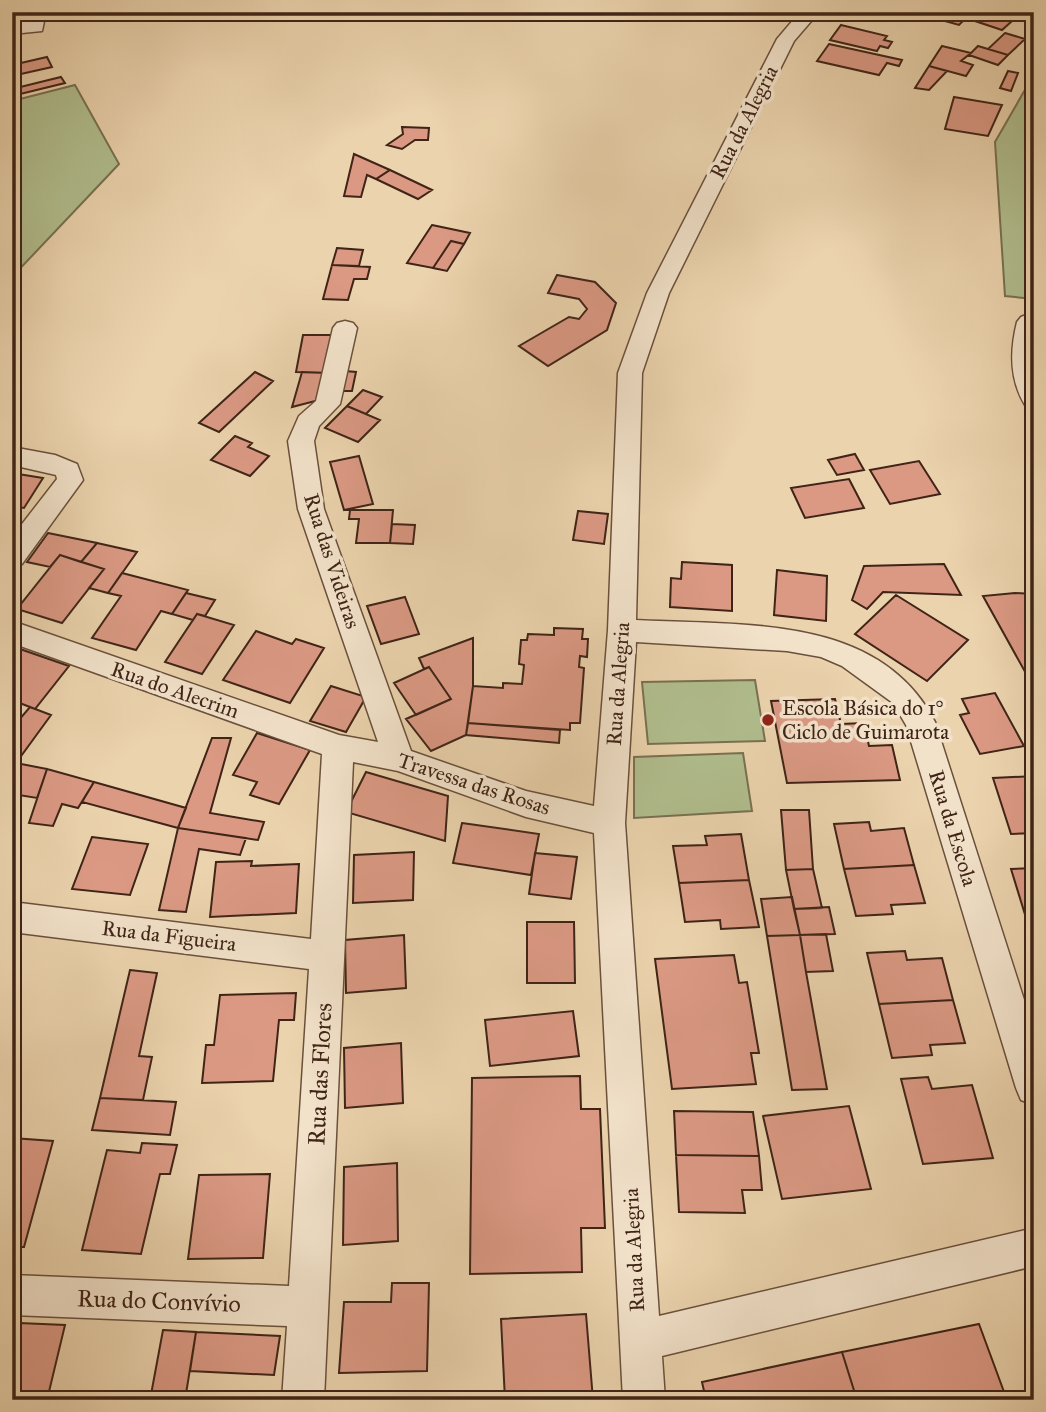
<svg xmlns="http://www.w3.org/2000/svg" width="1046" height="1412" viewBox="0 0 1046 1412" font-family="'IM FELL Great Primer',serif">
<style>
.green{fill:#b1be8e;stroke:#787152;stroke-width:2}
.building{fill:#db9984;stroke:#3f2417;stroke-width:2}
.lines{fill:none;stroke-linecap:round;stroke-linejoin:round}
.minor-casing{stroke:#6a503c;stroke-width:3}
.minor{fill:#f2e2ca;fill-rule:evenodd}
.poi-dot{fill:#8f2418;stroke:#f2e2ca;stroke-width:2.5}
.labels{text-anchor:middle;stroke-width:7;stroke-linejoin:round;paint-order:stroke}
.street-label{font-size:21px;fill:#3f2417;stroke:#f2e2ca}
.poi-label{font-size:21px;fill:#3f2417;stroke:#f2e2ca;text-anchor:start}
.near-street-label{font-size:24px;fill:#3f2417;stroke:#f2e2ca}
</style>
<rect width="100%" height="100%" fill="#ebd3ad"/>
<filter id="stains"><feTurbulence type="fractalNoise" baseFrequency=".00286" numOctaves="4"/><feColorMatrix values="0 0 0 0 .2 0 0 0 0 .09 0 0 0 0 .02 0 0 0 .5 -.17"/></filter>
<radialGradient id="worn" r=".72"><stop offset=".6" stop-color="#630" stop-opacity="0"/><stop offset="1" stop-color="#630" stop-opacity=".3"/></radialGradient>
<path class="green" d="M1034,74V299L1005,296L995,142Z
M75,85L119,164L12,277V101Z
M755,680L765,741L648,744L642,682Z
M743,753L752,811L634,818V757Z"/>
<path class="building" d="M940,12H972L959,25L934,18Z
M973,12H1022L1002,30L966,18Z
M841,25L887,36L884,40L892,42L888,48L880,46L877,51L830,40Z
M1005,33L1025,39L1008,55L988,49Z
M829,44L902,60L899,66L887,63L879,75L817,61Z
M942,46L971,53L961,61L973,65L966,76L929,66Z
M978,46L1008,55L998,65L969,55Z
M47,57L52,67L12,76V65Z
M929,66L947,71L929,90L915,88Z
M1008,71L1018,73L1011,91L1000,88Z
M61,77L65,83L12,96V89Z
M954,97L1002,105L988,136L945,129Z
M402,127L429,128L428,140H415L402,149L387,145L403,134Z
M354,154L390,170L376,179L367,175L361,197L344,196Z
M390,170L432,190L418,199L376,179Z
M432,225L470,233L464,244L451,241L433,268L407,263Z
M451,241L464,244L447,271L433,268Z
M337,248L363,250L359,266L332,265Z
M332,265L370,267L367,279H354L348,300L323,299Z
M557,275L595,282L616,303L607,330L548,366L519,346L569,317L579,319L587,309L579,299L548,293Z
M303,335H336L329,373L296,372Z
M345,371L356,372L352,391H340Z
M255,372L273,381L219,432L199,423Z
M302,372L329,373L323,399L292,407Z
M363,390L382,397L366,414L347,406Z
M347,406L380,420L358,442L325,428Z
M235,436L252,443L248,447L269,456L250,476L211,460Z
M855,454L864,470L837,475L828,460Z
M359,456L373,504L344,510L330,462Z
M919,461L940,494L890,504L870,470Z
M12,473L43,478L24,508L12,506Z
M849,479L864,508L805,518L791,488Z
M350,510H393L390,543H356L359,519H349Z
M578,511L608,514L604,544L573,540Z
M392,524L415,525L413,544L390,543Z
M48,533L97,543L81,562L60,555L50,567L27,562Z
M97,543L137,552L108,593L89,588L104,569L81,562Z
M60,555L104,569L62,623L17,609Z
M682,562L732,565V611L670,607L671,578L681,579Z
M944,564L961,595L883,592L867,609L852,600L864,566Z
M777,570L827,576L826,621L774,615Z
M122,573L188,590L172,614L161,611L136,650L92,638L121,596L108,593Z
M186,593L215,600L205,616L197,614L193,620L172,614Z
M1015,593L1034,594V688L983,596Z
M896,595L968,640L927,681L855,634Z
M405,597L419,634L381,644L367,606Z
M197,614L234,625L202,674L165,662Z
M554,628L583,629L582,639H588L587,657L580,656L579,667L584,668L580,723H570V730L468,723L473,686L503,688V683L522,684L524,665L519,664L521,640H527L528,634L554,635Z
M256,631L292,644L296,639L324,648L290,703L223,680Z
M473,638V686L466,735L431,751L406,719L451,699L429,667L424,669L419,658Z
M20,649L69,666L35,709L12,700V658Z
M429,667L451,699L416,715L394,683Z
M331,686L366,697L346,732L310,721Z
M995,693L1024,746L980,754L960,715L969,713L962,699Z
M835,699L841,724L864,723L869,746L892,745L900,780L787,783L771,701Z
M30,707L51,715L16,763L12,762V728Z
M468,723L560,730L559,743L466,735Z
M257,733L310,750L279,804L250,795L257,782L233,775Z
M212,738H231L210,813L264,822L258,840L178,828Z
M16,763L47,769L37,798L12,794V775Z
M47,769L94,782L78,808L62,804L53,826L29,823Z
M366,772L448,796L445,841L346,812Z
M1034,776V833L1011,834L993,778Z
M94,782L186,808L178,828L82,802Z
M781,810H809L813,869L786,870Z
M869,822L871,831L904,828L914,865L844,869L834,824Z
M462,823L539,834L531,875L453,863Z
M178,828L246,838L240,855L199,849L186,912L159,910Z
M741,834L749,880L679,883L673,846L707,845L705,836Z
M92,837L148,844L130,895L72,889Z
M414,852L413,900L353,903L354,855Z
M535,853L577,857L571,899L529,894Z
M252,861L251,866L299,864L296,913L210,917L216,862Z
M914,865L925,903L891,905L893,914L856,916L844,869Z
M1034,868V934H1031L1011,869Z
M813,869L822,908L794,909L786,870Z
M749,880L759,927L721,929L720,920L685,922L679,883Z
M792,897L800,935L767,936L761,899Z
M829,907L835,934L800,935L794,909Z
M527,922H574L575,983H527Z
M826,934L833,971L806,972L800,935Z
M404,935L406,988L346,993L345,940Z
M800,935L806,972L827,1089L792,1090L767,936Z
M905,951L907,960L942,958L953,1000L879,1004L867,953Z
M734,955L739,983L747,982L759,1053H751L756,1084L672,1089L655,959Z
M130,970L157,973L139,1056L152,1057L143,1100L100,1098Z
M296,993L294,1020H279L273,1081L202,1083L206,1045H214L220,995Z
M953,1000L965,1043L930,1045L932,1055L892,1058L879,1004Z
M573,1011L579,1056L490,1066L485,1020Z
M401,1043L403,1103L345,1108L344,1048Z
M580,1076L581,1109H600L605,1228H581L582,1272L470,1274L472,1078Z
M928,1077L932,1089L972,1085L993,1158L923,1164L901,1079Z
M100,1098L176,1102L170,1135L92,1130Z
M849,1106L871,1189L782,1199L763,1116Z
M674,1111L753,1112L759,1156L676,1155Z
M12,1138L53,1141L24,1247H12Z
M142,1143L177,1145L170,1174H160L141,1254L82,1250L107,1150L140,1153Z
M676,1155L759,1156L762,1190H742L745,1213L679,1212Z
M397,1163L398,1241L343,1245L344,1167Z
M270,1174L263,1258L188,1259L199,1175Z
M392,1283H429L427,1371L339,1373L344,1302H391Z
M586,1314L593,1400H505L501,1319Z
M19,1323L65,1325L47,1400H12V1351Z
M979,1324L1007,1400H857L842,1352Z
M163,1330L196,1332L185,1400H150Z
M196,1332L280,1336L274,1375L190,1371Z
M842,1352L857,1400H706L702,1382Z"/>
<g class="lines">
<defs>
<path id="minor" d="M28,12H46L42,31L12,34V22H26Z
M800,12H819L794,41L669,293L642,373L636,620C741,626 879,613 935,722L1034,1031V1105L1021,1100L1016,1088L906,725L893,703L842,666L821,657L787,651L636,642L625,823L659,1316L1034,1228V1266L662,1356L665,1400H623L594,833L526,817L398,771L353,762L324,1400H282L287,1326L12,1315V1275L289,1286L309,969L12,932V902L311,939L322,754L12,643V621L339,735L378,742L298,509L288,441L299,416L316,401L333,328L337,323L345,321L353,323L357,328L340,404L319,426L314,441L324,509L411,751L526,791L594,806L608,630L618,373L647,293L777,39Z
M1034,312V407L1025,405C1009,379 1010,350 1017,322L1021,317Z
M12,447L55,455L77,464L83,480L22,564L12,567V537L57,479L56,475L12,465Z"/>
</defs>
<use href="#minor" class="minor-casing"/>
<use href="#minor" class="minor"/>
</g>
<circle class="poi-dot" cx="768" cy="720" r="7"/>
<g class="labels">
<g class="street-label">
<text transform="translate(744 122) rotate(-63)" y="7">Rua da Alegria</text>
<text transform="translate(332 561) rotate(72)" y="7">Rua das Videiras</text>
<text transform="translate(618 684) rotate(-86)" y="7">Rua da Alegria</text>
<text transform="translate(175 690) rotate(19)" y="7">Rua do Alecrim</text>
<text transform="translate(474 784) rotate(18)" y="7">Travessa das Rosas</text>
<text transform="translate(953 828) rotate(73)" y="7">Rua da Escola</text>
<text transform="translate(169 936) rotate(7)" y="7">Rua da Figueira</text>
<text transform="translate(634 1250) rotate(-93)" y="7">Rua da Alegria</text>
</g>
<g class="poi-label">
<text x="782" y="715">Escola Básica do 1°<tspan x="782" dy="24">Ciclo de Guimarota</tspan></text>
</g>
<g class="near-street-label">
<text transform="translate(320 1074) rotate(-87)" y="8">Rua das Flores</text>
<text transform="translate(159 1301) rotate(2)" y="8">Rua do Convívio</text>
</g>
</g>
<rect width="1046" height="1412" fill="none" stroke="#ebd3ad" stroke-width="42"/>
<rect x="14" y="14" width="1018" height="1384" fill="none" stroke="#3f2417" stroke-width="3.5"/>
<rect x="21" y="21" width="1004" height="1370" fill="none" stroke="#3f2417" stroke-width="2"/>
<rect width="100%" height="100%" filter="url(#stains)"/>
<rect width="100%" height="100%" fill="url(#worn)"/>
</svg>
